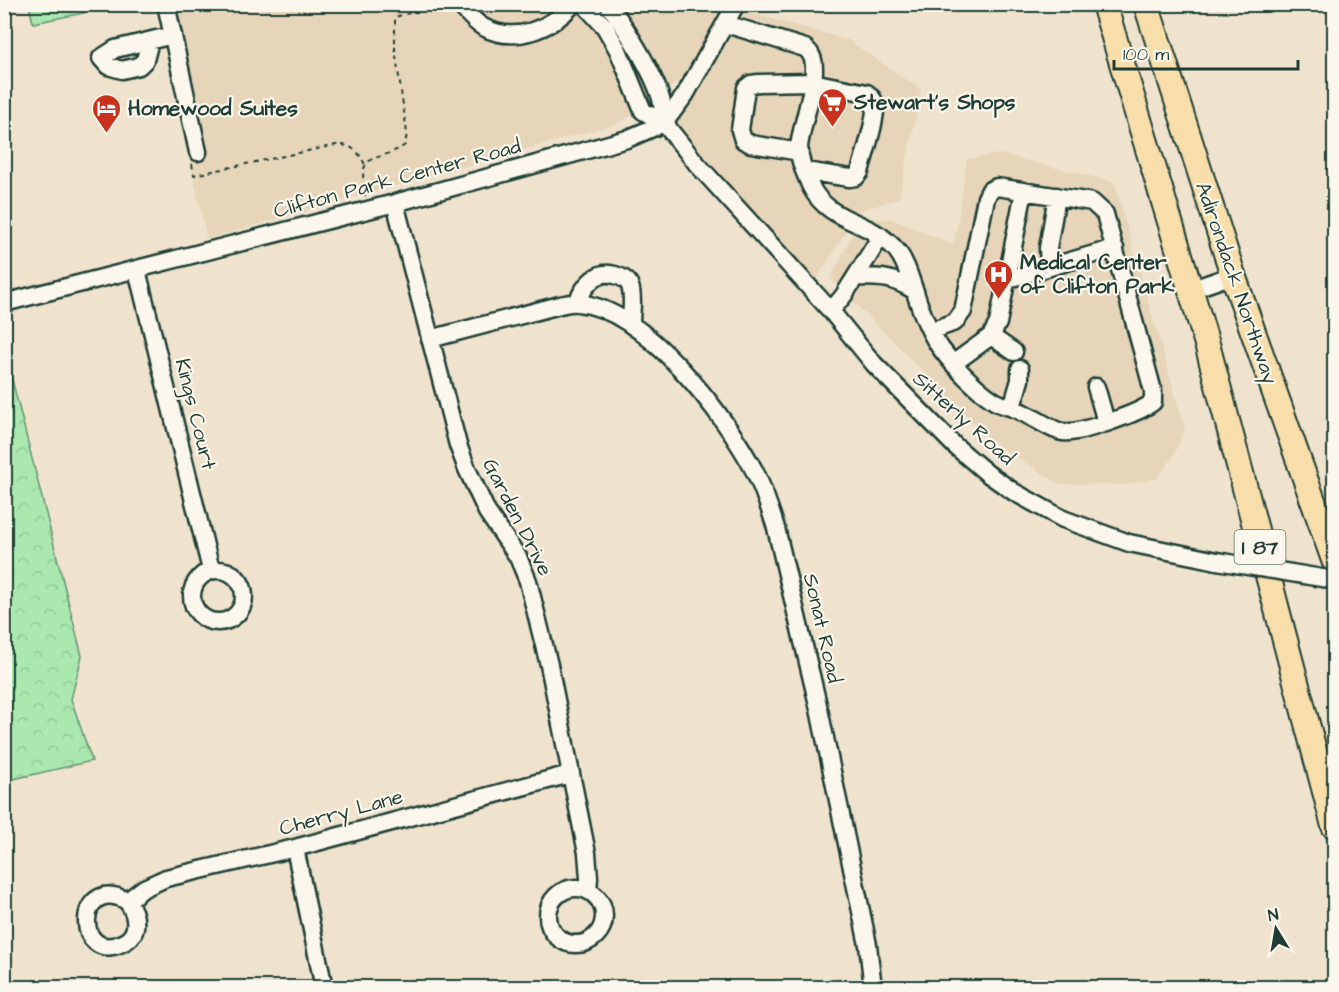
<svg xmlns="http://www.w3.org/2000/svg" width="1339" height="992" viewBox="0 0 1339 992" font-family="'Architects Daughter',sans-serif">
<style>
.built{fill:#e6d5b9}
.forest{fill:url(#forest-crowns);stroke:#649272;stroke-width:1.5}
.garden{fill:#aae8af;stroke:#649272;stroke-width:1.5}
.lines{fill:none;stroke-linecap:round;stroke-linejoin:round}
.minor-casing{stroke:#1f3d34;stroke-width:21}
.highway-casing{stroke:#1f3d34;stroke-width:28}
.path{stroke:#1f3d34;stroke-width:2;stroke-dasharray:4.5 4.5;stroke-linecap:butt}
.minor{stroke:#fbf7ec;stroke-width:16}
.highway{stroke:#f8deab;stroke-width:24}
.minor-bridge-casing{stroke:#1f3d34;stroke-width:21;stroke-linecap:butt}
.minor-bridge{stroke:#fbf7ec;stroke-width:16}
.labels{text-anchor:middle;stroke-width:4.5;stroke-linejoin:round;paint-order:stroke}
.shield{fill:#fbf7ec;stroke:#61756b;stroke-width:1.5}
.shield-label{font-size:20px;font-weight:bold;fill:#1f3d34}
.poi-label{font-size:21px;font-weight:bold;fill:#1f3d34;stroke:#fbf7ec;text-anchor:start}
.street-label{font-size:21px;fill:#1f3d34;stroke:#fbf7ec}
</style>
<defs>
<pattern id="forest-crowns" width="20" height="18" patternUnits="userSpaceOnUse" patternTransform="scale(1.5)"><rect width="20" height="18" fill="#aae8af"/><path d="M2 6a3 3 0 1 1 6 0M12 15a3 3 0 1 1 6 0" fill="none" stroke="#92c897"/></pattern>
</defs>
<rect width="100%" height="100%" fill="#efe3ce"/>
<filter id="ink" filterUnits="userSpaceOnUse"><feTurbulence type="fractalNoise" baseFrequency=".0167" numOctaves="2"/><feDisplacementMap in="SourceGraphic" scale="12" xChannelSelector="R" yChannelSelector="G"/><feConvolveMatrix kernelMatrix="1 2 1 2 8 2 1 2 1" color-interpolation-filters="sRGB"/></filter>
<g filter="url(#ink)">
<path class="built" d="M156,5H725L690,70L652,105L616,124L207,239Z
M740,10L848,40L921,90L899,198L858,212L815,282L675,121Z
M999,154L1114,182L1185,429L1173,457L1157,478L1125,485L1059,484L994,443L830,278L861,218L891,219L954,245L967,159Z"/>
<path class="forest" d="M4,348L82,656L71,699L92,761L5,781Z"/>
<path class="garden" d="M29,5H82L84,13L33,23Z"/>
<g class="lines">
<defs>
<path id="minor" d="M166,4L198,152
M459,4C466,11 474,22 483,27C515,44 551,29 573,4
M584,4L605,27L618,50L643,111L664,123L697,164L831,311L874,364L954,445L988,474L1014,492L1063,519L1129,543L1217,561
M608,4C625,26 654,73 661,99C663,107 663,115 664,123
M726,24L805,48C807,50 810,52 811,55C822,72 800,127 799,148C799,162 806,175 811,187C830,224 872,220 897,251C906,262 910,278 915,292C921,311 929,333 942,350C954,366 976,389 993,400C998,404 1004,405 1010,407C1019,410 1027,415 1035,419C1043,423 1054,431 1063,432C1080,434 1140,413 1153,402V391L1105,214L1092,202L997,187L990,190L986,198L963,311L955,322L931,331
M150,41L145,60L139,66L122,70L108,66L101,58L115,49L173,35
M800,152L751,144L743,140L740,130L746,88L751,84L759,83L812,82L867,93C870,96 874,99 875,104C877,119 864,156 860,172L856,177L850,178L805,171
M395,203L458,445L467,469L487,512L518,557L528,581L549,665L587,853L589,878L588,890
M1049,266L1048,248L1057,196
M137,270L211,570
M856,277C883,277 892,277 915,291
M1005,280L1115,248
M1190,290L1233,275
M577,302C584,287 595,269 615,275C622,277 628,280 630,286C634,297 631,312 631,324
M4,303L395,203L627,139L664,123L685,95L736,4
M831,311L844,295L881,236
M991,336L1014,352
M430,339L560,305C565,304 572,302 578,303C645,309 726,416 755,472C764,490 770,509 776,528L819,709L868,945L873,988
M954,363L991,336L998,323L1024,191
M1096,387L1106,422
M1012,407L1020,380V369
M192 596a26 26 0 1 1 52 0a26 26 0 1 1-52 0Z
M295,848L324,988
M548 916a28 28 0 1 1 56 0a28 28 0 1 1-56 0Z
M127,901C137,914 141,935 122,943C74,965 75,873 127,901L144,888L166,878L295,848L570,774"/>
<path id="highway" d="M1104,4L1207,344L1334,826
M1146,4L1233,275L1334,560"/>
</defs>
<use href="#minor" class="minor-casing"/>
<use href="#highway" class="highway-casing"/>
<path class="path" d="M192,164L194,175L336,145C351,144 359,151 365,165
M365,196C357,148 375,165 405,145L407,133L395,49V17L424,9L430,4"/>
<use href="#minor" class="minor"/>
<use href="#highway" class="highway"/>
<defs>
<path id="minor-bridge" d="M1217,561L1334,580"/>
</defs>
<use href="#minor-bridge" class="minor-bridge-casing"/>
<use href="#minor-bridge" class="minor-bridge"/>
</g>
</g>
<defs>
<symbol id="supermarket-pin" viewBox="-11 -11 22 30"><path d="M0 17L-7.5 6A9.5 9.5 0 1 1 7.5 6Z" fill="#c8321e" stroke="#fbf7ec"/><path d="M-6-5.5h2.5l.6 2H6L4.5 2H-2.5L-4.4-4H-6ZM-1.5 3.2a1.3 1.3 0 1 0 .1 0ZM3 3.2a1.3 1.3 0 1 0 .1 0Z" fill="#fff"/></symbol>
<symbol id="hotel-pin" viewBox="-11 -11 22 30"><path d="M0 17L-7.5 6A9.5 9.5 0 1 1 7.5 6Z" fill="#c8321e" stroke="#fbf7ec"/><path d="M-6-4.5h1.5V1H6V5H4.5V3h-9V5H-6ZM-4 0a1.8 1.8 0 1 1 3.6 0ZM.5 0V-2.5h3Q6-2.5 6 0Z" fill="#fff"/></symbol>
<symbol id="hospital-pin" viewBox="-11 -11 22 30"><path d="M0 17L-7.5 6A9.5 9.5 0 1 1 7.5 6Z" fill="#c8321e" stroke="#fbf7ec"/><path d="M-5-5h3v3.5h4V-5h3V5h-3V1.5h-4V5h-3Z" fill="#fff"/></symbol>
</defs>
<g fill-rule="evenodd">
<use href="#supermarket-pin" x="816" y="86" width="33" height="45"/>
<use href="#hotel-pin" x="90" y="92" width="33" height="45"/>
<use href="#hospital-pin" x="982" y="258" width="33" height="45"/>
</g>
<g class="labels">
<rect class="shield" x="1234.5" y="530" width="51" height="34" rx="4.5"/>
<g class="shield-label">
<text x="1260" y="554">I 87</text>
</g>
<g class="poi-label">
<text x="854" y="109">Stewart's Shops</text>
<text x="128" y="115">Homewood Suites</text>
<text x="1020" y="269">Medical Center<tspan x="1020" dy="24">of Clifton Park</tspan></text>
</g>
<g class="street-label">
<text transform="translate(397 178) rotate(-15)" y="7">Clifton Park Center Road</text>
<text transform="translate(1237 283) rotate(71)" y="7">Adirondack Northway</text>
<text transform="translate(196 414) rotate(76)" y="7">Kings Court</text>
<text transform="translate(964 418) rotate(42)" y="7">Sitterly Road</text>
<text transform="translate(518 517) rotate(63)" y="7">Garden Drive</text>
<text transform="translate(823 628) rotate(77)" y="7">Sonat Road</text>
<text transform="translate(341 812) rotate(-15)" y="7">Cherry Lane</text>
</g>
</g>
<rect width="1339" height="992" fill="none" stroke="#fbf7ec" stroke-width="24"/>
<rect x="12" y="12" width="1315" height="968" fill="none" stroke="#1f3d34" stroke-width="2" filter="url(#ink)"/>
<g transform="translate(1276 929) rotate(349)" stroke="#fbf7ec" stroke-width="4.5" paint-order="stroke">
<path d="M0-4.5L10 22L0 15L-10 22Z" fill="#1f3d34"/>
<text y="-9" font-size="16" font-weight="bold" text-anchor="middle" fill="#1f3d34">N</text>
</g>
<path d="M1114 60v9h184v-9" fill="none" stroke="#1f3d34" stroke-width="3"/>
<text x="1123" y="60" font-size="18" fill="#1f3d34" stroke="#fbf7ec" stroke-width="4.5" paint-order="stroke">100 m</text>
</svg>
